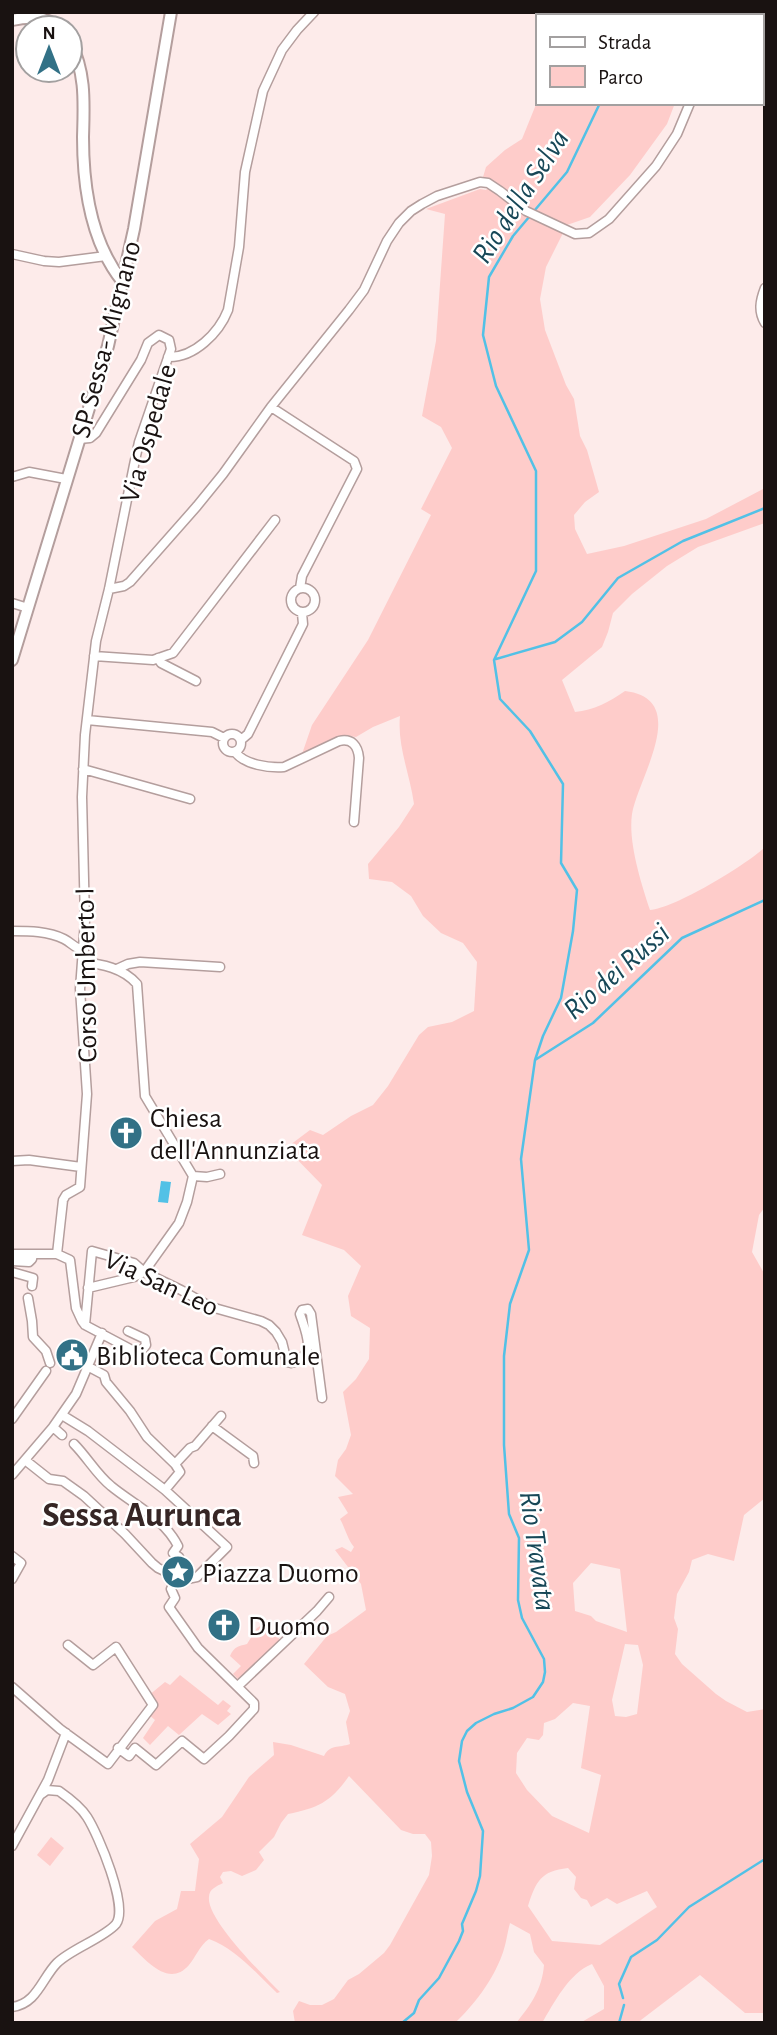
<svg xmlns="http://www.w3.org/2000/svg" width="777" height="2035" viewBox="0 0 777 2035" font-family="'Alegreya Sans',sans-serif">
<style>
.green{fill:#feccca;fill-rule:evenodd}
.water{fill:#52c1e6}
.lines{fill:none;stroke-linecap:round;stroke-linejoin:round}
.stream{stroke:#52c1e6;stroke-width:2.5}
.street-casing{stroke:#b49e9d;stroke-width:11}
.secondary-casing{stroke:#b49e9d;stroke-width:14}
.street{stroke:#fff;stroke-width:8}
.secondary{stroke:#fff;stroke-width:10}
.labels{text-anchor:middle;stroke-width:5;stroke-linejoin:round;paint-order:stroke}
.street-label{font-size:28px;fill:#191211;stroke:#fff}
.poi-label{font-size:28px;fill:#191211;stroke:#fff;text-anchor:start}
.water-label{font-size:30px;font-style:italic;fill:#174757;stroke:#fff}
.district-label{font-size:35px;font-weight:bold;fill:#362625;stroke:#fff}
</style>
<rect width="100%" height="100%" fill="#fdebea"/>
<path class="green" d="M552,12H707L705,16H551Z
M537,102V103H675L667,124L630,175L590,217L567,225L546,267L540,299L545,330L566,385L574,399L580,436L587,450L599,492L585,502L574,515L575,529L587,554L624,546L706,519L765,488V523L698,547L667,566L632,594L613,613L608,632L602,647L562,680L575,712C594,710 609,702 625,691C692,699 638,778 632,814C628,842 641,883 650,910C675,908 746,865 765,847V1207L759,1215L752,1252L765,1275V1498L744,1515L734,1561L708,1554L692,1560L689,1572L677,1594L674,1618L678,1629L675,1654L682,1664L716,1694L726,1701L747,1712L765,1709V2013H745L700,1975L637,2023H580L604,2009V1986L592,1964C569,1973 554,2003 542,2023H516C531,2005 542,1989 544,1965L534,1952L530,1934L510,1923C507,1934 506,1945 502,1955C493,1980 474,2005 455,2023H295L293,2011L299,2001L310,2005H322L334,1999L348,1980L359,1974L384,1953L390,1945L429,1875L432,1856L431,1842L425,1834H413L401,1830L349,1776C331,1802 318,1808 288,1814L281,1823L274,1837L259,1852L264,1860L256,1870L242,1876L231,1871L223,1872L220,1877L223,1883C217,1886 209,1889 209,1897C206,1919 264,1976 280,1992L277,1993C256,1973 236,1949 209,1939C199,1946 196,1957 189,1965C169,1988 147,1961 132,1947L155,1921L177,1909L181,1891H195L199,1859L190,1844L222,1817L249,1777L274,1755L273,1742L291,1745L324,1756C330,1744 339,1748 350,1744L346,1722L350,1711L345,1694L328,1687L304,1664L327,1636L336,1632L366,1610L361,1584L335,1550L342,1547L351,1552L354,1547C347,1538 346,1530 340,1519L348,1513L338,1497L353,1494L335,1476L338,1460L346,1449L351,1435L343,1392L356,1379L369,1359L370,1328L351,1316L348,1296L361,1266L344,1250L302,1235L322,1185L286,1148L310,1130L323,1135L351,1116L373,1105L388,1086L419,1035L428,1027L452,1022L474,1011L477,962L463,943L441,933L423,916L411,896L392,882L369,879L368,864L399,827L414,804C410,775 397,745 400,716L373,727L356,737L343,735L302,754L312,725L368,640L431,515L421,509L452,448L441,427L422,416L436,341L445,214L426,209L480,189L486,190L493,182L483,177L486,167L505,150L522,139ZM591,1563L620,1569L627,1632L596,1621L591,1616L575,1611L573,1583ZM625,1644L638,1645L643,1665L637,1714L626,1717L615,1716L612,1700ZM573,1703L590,1706L581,1768L601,1775L589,1833L552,1816L527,1790L516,1773L517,1753L527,1738L539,1740L543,1735L544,1723L555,1719ZM568,1868L576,1877L574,1889L581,1898L587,1900L591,1907L607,1898L617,1904L647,1891L657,1907L600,1945L552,1941L528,1906C536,1881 541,1871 568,1868Z
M267,1622L280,1640L239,1680L233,1674L241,1666L230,1656C234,1646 240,1646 247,1644L257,1628Z
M180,1675L218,1705L223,1700L231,1706L227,1711L231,1714L218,1725L202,1714L179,1735L168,1726L150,1745L143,1738L155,1720L148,1714L156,1704L148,1696L165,1682L170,1685Z
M51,1837L64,1848L50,1866L37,1855Z"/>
<path class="water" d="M161,1181L171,1182L168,1203L158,1202Z"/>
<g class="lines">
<path class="stream" d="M642,16L643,12
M496,659L555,642L582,622L618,578L683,541L765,508
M535,1060L593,1023L682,938L765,900
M623,1998L619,1984L631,1957L657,1940L689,1907L765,1859
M402,2023L414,2013L419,2000L439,1978L459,1941L463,1931L462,1924L476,1891L480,1876L483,1831L467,1792L459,1761L462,1741L467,1731L476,1723L494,1714L513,1708L533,1697L543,1682L545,1672L544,1659L522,1618L518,1600L519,1538L509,1514L504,1445V1356L510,1304L529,1250L521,1159L535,1060L543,1036L561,998L573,931L577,890L561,863L563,784L530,731L500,699L494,660L536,571V471L496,386L483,335L489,277L513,236L567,172L600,103
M619,2023L624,2005"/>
<defs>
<path id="street" d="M718,16L720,12
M12,254L44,261L59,262L106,256
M765,288C760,301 758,311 765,323
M168,357C194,358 219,333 228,310L239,247L245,172L263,91L282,50L297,30L314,12
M271,407L354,461L357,469L302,576L300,588
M79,439L90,438L96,433L141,360L148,343L159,335L169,340L171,349L139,442L134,465L109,589L96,641L85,735L82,797L85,921L80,989L87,1094L80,1187L66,1195L63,1200L57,1254L70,1260L76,1308L82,1321L85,1325L134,1351L143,1349L146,1345L145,1339L128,1331
M12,477L29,472L66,479
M291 600a12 12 0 1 1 24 0a12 12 0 1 1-24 0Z
M109,589L124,586L130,582L197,506L223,474L271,407L349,310L364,290L387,241L399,223L411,211L422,204L437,196L480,182L488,183L500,191L526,211L575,234L589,233L609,219L656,166L677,134L690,103
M12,603L28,608
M94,656L153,660L173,653L275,520
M158,658L161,663L196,681
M87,720L212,732L224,738
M223 743a9 9 0 1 1 18 0a9 9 0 1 1-18 0Z
M241,740L248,734L303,624L302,613
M235,752C245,765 269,768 284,767L339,741C352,738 358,746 359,758L354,822
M83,769L190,799
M12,931C29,931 48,931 64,939C72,943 75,949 84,950
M82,962C102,964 123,968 137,984L145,1096L193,1176L187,1202L179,1223L144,1272L134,1277L88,1288
M117,969L128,964L140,962L220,967
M12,1161L29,1160L81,1167
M193,1176L207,1177L220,1174
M12,1254H57
M12,1261L29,1262L32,1259L33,1254
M12,1272L33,1278L32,1286
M28,1298L32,1321L33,1337L46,1351L50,1363
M85,1325L92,1251L134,1263L144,1272L181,1290L211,1307L261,1321L269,1325L276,1332L282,1342L287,1362L291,1363C318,1356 306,1333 300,1314L302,1310L308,1309L311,1314L322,1398
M89,1367L104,1375L106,1382L130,1411L147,1437L175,1464
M12,1419L46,1371
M212,1426L253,1456L254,1463
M53,1427L62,1435
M74,1444C87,1457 97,1475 111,1486C134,1505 164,1518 178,1546L173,1553L179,1557L182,1567L171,1589L175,1598L169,1607L198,1648L254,1703V1709L229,1736L204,1759L182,1741L156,1765L135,1748L129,1756L118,1748
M25,1460L49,1479L63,1481L84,1496L125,1534L152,1563L158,1568L177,1577L187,1579L197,1577L227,1547L165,1490L88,1431L62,1415
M12,1475L53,1427L76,1394L102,1333
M165,1490L180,1472L175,1464L190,1448L195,1446L221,1416
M12,1556L21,1563L12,1579
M238,1686L317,1611L329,1597
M12,1687L60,1729L108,1764L153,1705L116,1647L93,1665L68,1645
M12,1846L48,1780L66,1733
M12,2007C37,2004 42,1978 57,1963C71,1949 104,1938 116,1924C129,1907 98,1834 87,1817C80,1806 69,1798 59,1791L47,1790L40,1795"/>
<path id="secondary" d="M12,20C30,16 45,16 59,28
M70,41C86,73 84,102 83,137C83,186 91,242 122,281
M12,660L108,346L134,229L171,12"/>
</defs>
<use href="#street" class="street-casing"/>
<use href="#secondary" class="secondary-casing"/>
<use href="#street" class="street"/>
<use href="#secondary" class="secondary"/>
</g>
<defs>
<symbol id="church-disc" viewBox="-11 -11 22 22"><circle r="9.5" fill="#327186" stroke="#fff"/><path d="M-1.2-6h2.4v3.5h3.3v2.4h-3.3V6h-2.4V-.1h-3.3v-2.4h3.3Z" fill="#fff"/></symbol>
<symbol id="civic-disc" viewBox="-11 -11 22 22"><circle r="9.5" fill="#327186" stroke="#fff"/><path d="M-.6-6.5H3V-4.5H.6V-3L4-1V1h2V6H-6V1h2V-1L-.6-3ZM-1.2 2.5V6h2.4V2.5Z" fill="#fff"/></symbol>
<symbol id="sight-disc" viewBox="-11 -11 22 22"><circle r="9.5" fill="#327186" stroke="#fff"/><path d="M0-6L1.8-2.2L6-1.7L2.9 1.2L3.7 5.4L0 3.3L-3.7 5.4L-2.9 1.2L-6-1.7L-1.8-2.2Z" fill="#fff"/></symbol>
</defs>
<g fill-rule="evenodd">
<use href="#church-disc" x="107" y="1114" width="38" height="38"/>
<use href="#civic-disc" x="53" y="1336" width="38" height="38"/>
<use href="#sight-disc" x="159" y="1553" width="38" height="38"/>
<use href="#church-disc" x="205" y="1606" width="38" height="38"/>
</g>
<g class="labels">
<g class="street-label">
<text transform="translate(105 339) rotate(-75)" y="10">SP Sessa- Mignano</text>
<text transform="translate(147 433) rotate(-74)" y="10">Via Ospedale</text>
<text transform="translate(85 975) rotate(-91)" y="10">Corso Umberto I</text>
<text transform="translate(162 1282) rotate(25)" y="10">Via San Leo</text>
</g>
<g class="poi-label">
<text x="150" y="1127">Chiesa<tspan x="150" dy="32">dell'Annunziata</tspan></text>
<text x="96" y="1365">Biblioteca Comunale</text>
<text x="202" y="1582">Piazza Duomo</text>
<text x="248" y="1635">Duomo</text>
</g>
<g class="water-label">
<text transform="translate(520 196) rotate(-57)" y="10">Rio della Selva</text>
<text transform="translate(616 971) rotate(-41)" y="10">Rio dei Russi</text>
<text transform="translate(538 1551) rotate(82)" y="10">Rio Travata</text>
</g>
<g class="district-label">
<text x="142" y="1526">Sessa Aurunca</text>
</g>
</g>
<rect width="777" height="2035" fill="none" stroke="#191211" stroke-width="28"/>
<rect x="536" y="14" width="228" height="91" fill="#ffffff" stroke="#a3a0a0" stroke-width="2"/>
<rect x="550" y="37" width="35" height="10" fill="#ffffff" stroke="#a3a0a0" stroke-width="2"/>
<text x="598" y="49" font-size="21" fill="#191211">Strada</text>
<rect x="550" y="66" width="35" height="21" fill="#feccca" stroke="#a3a0a0" stroke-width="2"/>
<text x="598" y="84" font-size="21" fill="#191211">Parco</text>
<g transform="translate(49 49)"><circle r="33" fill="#ffffff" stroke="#a3a0a0" stroke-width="2"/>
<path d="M0-5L12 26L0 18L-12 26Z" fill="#327186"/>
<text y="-10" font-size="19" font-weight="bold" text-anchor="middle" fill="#191211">N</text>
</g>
</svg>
